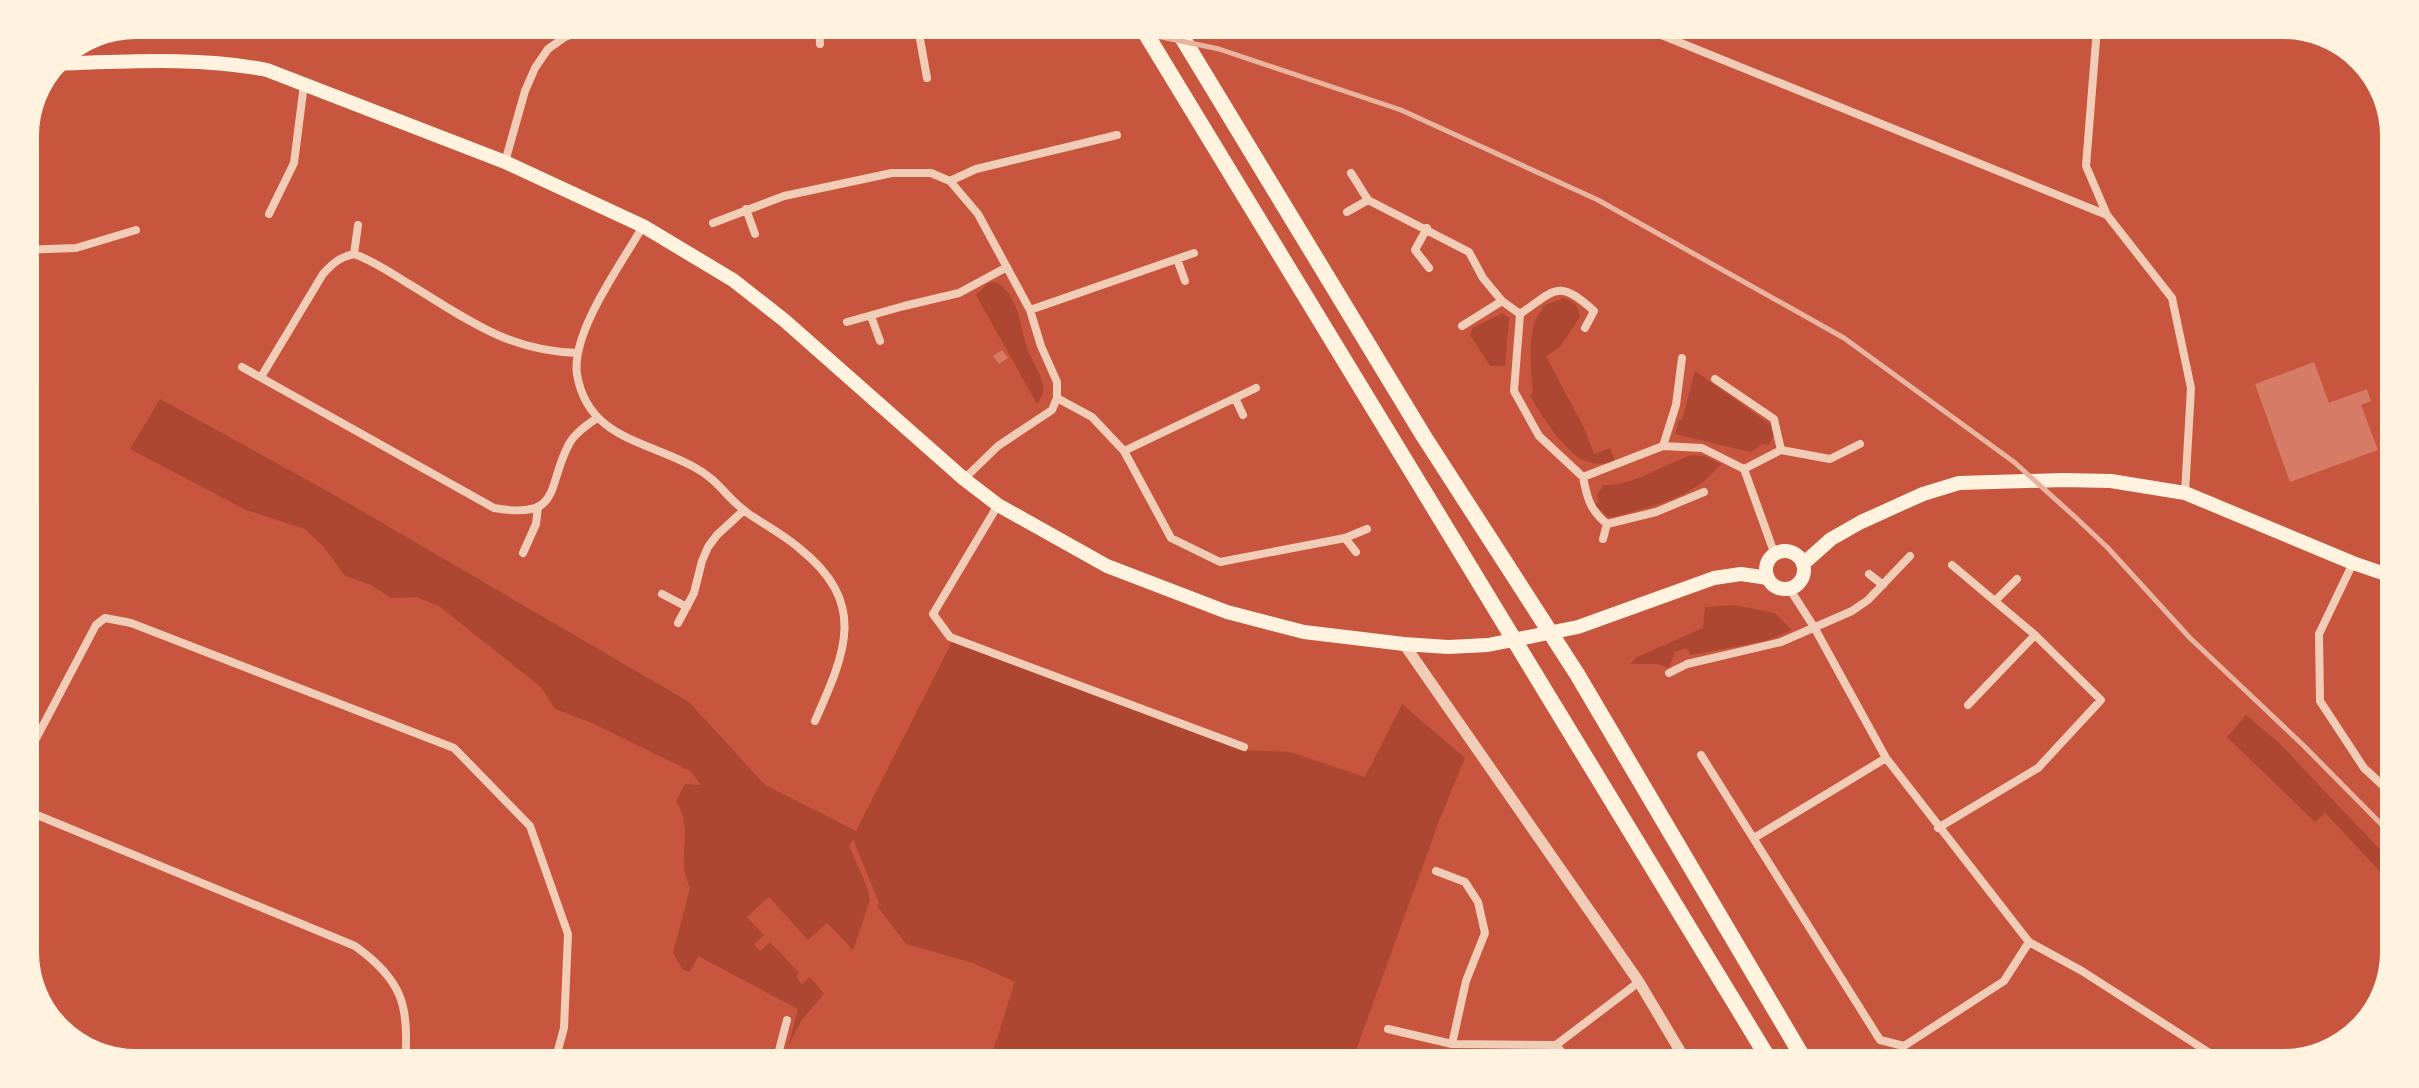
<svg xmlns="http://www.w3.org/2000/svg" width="2419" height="1088" viewBox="0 0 2419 1088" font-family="Rubik,sans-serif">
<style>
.green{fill:#ae4732}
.building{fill:#d67c66}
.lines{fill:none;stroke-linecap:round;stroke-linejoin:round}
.minor{stroke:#f1ccb7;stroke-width:8}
.tertiary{stroke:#f1ccb7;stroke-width:11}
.secondary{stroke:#fff3e0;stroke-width:14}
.trunk{stroke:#fff3e0;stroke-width:16}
.rail{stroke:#e9b49f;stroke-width:5}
.rim{fill:none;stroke:#fff3e0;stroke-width:10}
</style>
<rect width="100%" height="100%" fill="#c8553d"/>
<path class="green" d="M2356,52L2379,71L2399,132Z
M995,282C1020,294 1019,327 1028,350C1032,361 1041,374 1043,386C1044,393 1041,399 1037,404L976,295L988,283Z
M1563,298C1574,301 1579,306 1580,317L1560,347L1546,356L1584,428L1594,454L1610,448L1615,462C1604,464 1594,465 1583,460C1565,452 1539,413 1530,395L1533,393C1531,375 1526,320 1543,310L1541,307Z
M1502,313L1509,318L1505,366H1490L1470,335L1473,328Z
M1695,371L1771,425L1774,433L1769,445L1763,444L1750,452L1675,434L1679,420H1682Z
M160,399L329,492L689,702L765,785L856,831L952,642L1246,750L1290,752L1365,777L1402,704L1465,758L1439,821L1351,1064L989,1063L1015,982L973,963L906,944L878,907L879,903L853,839L849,846L867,887L870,900L853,950L827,923L808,940L769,897L747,917L764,935L754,944L760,951L770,942L799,973L796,977L802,984L810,977L824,994L801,1021L788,1047L798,1009L698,956L690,972L683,970L673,953L690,888C674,853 696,835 676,801L685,784L701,785L690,771L590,722L555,709L541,687L439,606L416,597L391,598L371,585L344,575L324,547L305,529L246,510L130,449Z
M1692,455L1704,456L1721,464C1694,498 1653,506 1613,517H1608L1594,504L1599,503L1597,496L1603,485C1634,486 1662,465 1692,455Z
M1734,605L1775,613L1792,630L1765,641L1691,655L1686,648L1675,652L1669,668L1657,664H1630L1637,657L1703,628L1705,607Z
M2246,715L2280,744L2386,856L2391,864V883L2325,813L2315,822L2227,737Z"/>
<path class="building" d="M1002,350L1008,358L999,364L993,356Z
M2314,362L2329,403L2367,389L2371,401L2361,405L2378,450L2290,482L2255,384Z"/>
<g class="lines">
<path class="minor" d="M819,25L820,44
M1639,26L2107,215
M2097,28L2086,166L2107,215L2172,298L2191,388L2185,493
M505,162L525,91L535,68L548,49L565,37L587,29L661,25L918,28L927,78
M1351,173L1368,200
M950,181L976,169L1117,135
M746,209L755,234
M1347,212L1368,200L1469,252L1483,278L1502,301L1520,314L1514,391L1539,436L1583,477L1663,446L1702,448L1744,469L1775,555
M269,214L294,163L304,84
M713,223L784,196L892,173H931L950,181L978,214L1030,310L1041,346L1057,382V398
M643,226C622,263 571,332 577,374C587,438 647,441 694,467C719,480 728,500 749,514C765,525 784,535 799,548C868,603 846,651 815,721
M1427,228L1415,250L1429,268
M20,250L76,248L136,230
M354,254C374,261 391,273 409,284C467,319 507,351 578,353
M1177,259L1185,281
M1030,310L1194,253
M1520,314C1555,290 1558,278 1594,311L1585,328
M871,316L880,341
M847,322L904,306L959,293L1007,267
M1462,326L1502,301
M242,367L494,508C563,520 546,487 569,444C575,433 587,425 597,418
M261,377L323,274C333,263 340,257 354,254L358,225
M1715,379L1774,419L1781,450
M1235,398L1243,415
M1663,446L1676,405L1682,358
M1124,451L1256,388
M1744,469L1781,450L1830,459L1860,444
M1583,477C1587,498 1590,510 1607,524L1656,512L1704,492
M964,479L998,446L1052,410L1057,398L1092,417L1124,451L1171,538L1220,562L1345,538L1367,529
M998,505L933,614L950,637L1244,747
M1345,538L1356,552
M1603,539L1607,524
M523,553L536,524L538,507
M2353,563L2319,634L2320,701L2364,768L2392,794
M1869,574L1883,585
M1789,588L1814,627L1886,758L2029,942L2082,971L2233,1068
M662,594L687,607
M1995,601L2017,579
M678,623L694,593L702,561L708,547L717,535L744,510
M1669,673L1687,664L1781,642L1852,611L1868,600L1910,556
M1968,705L2035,635
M1701,755L1880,1040L1904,1046L2004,981L2029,942
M20,769L96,625L105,618L131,623L454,748L530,826L568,934L564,1028L555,1061
M20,808L355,946C401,979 410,1005 405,1060
M1938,828L2038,768L2101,700L2035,635L1952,565
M1754,838L1886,758
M1436,871L1465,882L1478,902L1485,933L1466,981L1452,1044
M1388,1029L1452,1044L1556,1045L1639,982
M1556,1045L1572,1065
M776,1062L787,1020
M1901,1066L1904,1046"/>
<path class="tertiary" d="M1404,644L1639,982L1689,1066"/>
<path class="secondary" d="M50,64C121,62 197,56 267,70L505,162L643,226L733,280L784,320L964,479L998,505L1107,566L1227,612L1304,632L1404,644L1448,647L1488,645L1578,627L1714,578L1741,574L1768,578
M1766 570a19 19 0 1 1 38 0a19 19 0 1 1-38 0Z
M1803,564L1831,539L1861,522L1923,494L1959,483L2063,480L2111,481L2185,493L2353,563L2394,577"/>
<path class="trunk" d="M1140,24L1773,1066
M1174,24L1423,435L1577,674L1808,1066"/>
<path class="rail" d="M1099,24L1219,49L1401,110L1598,200L1844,338L2014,462L2074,516L2107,547L2190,638L2303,745L2392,835"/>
</g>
<path d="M0 0H2419V1088H0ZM136 34H2283A102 102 0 0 1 2385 136V952A102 102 0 0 1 2283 1054H136A102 102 0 0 1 34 952V136A102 102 0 0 1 136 34Z" fill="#fff3e0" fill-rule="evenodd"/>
<path class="rim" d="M136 34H2283A102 102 0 0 1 2385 136V952A102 102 0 0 1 2283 1054H136A102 102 0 0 1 34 952V136A102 102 0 0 1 136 34Z"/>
</svg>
